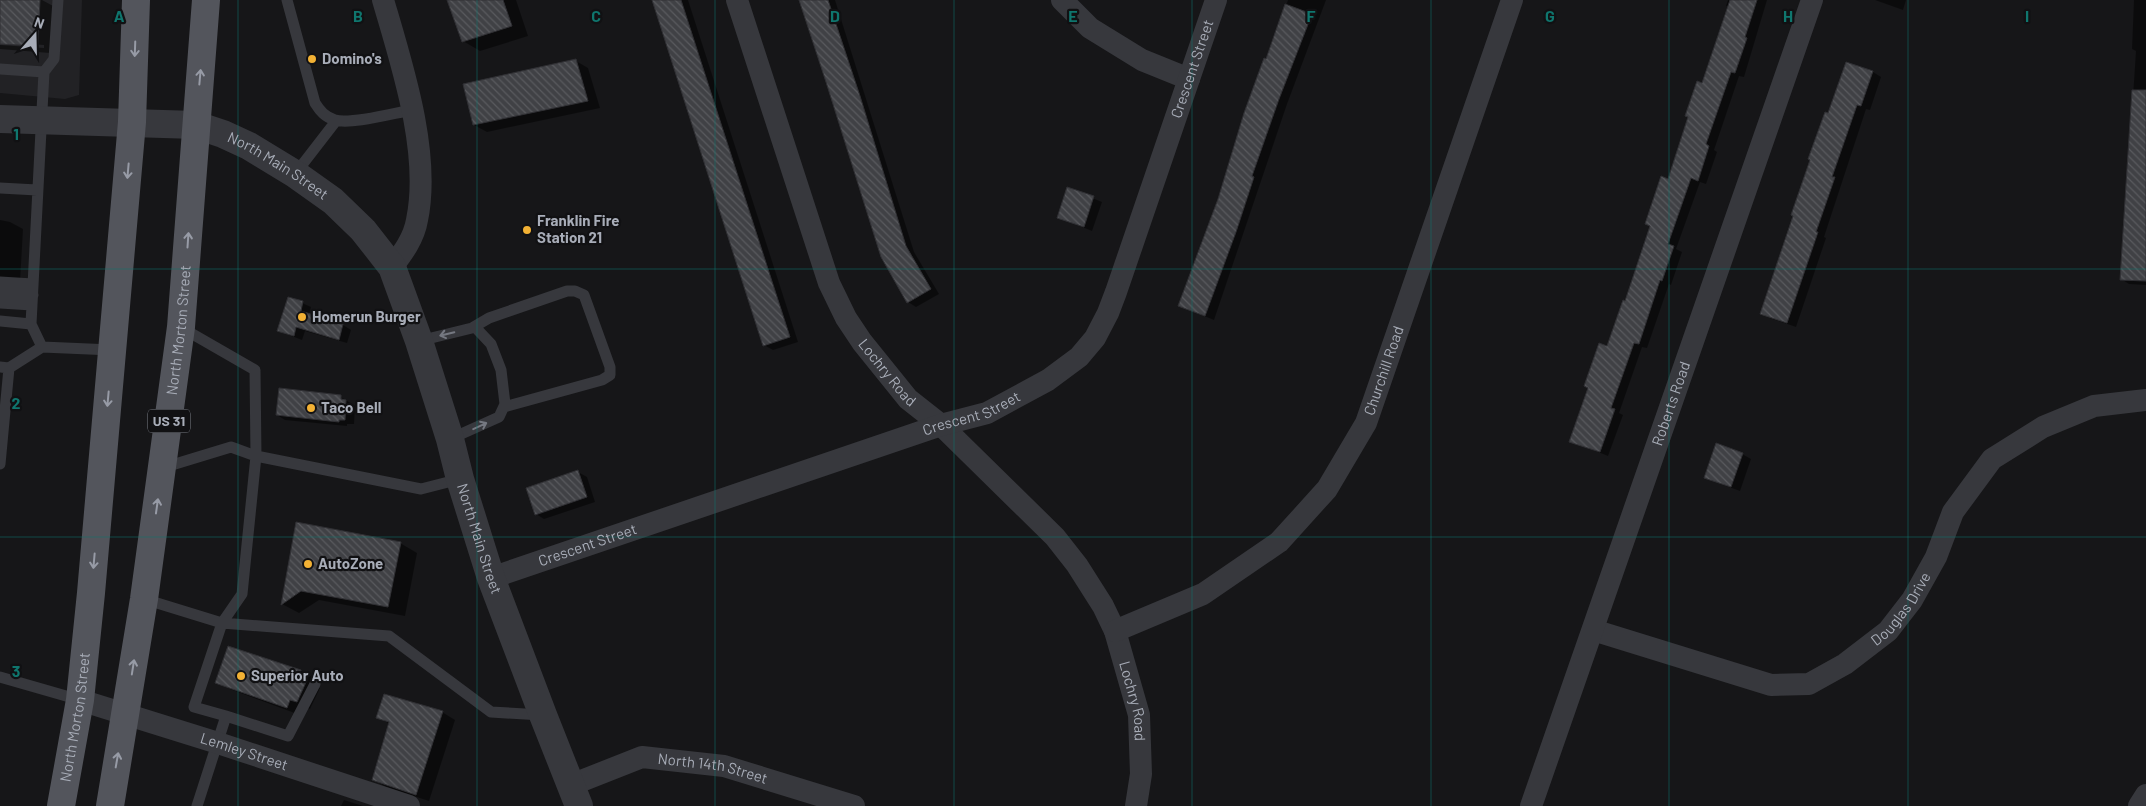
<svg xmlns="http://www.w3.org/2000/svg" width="2146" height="806" viewBox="0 0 2146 806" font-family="Barlow,sans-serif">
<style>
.built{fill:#222225}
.shadow{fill:#0007}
.building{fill:url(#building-back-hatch);stroke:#303034}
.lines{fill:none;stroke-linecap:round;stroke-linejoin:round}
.service{stroke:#37383d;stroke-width:11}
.minor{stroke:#37383d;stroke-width:22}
.tertiary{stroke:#37383d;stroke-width:28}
.primary{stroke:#53555c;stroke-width:28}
.oneway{stroke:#979ba6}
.oneway2{stroke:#757881}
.grid{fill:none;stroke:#0f766e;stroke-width:1;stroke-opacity:0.55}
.poi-dot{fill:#f2b134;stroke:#111113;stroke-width:2}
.labels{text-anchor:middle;stroke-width:4.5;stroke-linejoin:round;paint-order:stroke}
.shield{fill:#111113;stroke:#7b7e86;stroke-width:1}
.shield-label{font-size:14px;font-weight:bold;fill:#a8adb8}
.poi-label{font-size:15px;font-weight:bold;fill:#a8adb8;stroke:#111113;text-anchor:start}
.street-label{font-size:15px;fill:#a8adb8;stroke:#111113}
.grid-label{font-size:16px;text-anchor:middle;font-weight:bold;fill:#0f766e;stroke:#111113;stroke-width:4.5;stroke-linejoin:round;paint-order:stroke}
</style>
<defs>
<pattern id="building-back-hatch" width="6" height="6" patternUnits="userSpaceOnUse" patternTransform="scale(1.25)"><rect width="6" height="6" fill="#404145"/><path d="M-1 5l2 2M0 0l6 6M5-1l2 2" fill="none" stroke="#595a5e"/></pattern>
</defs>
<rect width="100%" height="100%" fill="#161618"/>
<path class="built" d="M0,0H82L79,95L65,99L0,93Z"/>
<path class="shadow" d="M0,0H42L53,6L50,53L0,49V45L44,48V45L0,42Z
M448,0H516L528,36L480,51L463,41Z
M653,0H688L798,342L773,350L764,345Z
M800,0H835L914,252L939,294L916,307L908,302Z
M1288,0H1326L1287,104L1214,320L1180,306Z
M1728,0H1767L1744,77L1739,76L1714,150L1717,152L1706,184L1700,182L1676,249L1682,252L1671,285L1669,284L1647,348L1642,347L1619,413L1623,415L1608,456L1571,441L1626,302L1729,7L1726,6Z
M1875,0H1906L1903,10Z
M2134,0H2146V285L2129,284L2121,279L2136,51L2132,49Z
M576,61L588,68L600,108L487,132L474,125Z
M1873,72L1881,77L1870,110L1866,109L1824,237L1826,238L1796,327L1770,318L1761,313L1829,115Z
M1068,188L1102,202L1092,231L1058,217Z
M0,220L10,222L23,229L20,282L0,305Z
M302,303L311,307L309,315L343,325L351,330L347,343L305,331L302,340L279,331Z
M341,397L355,406L354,424H347V426L285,420L277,415Z
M1742,454L1751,459L1740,491L1705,478Z
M578,472L587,477L595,502L544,519L536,514Z
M297,524L400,543L417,553L405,616L319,600L299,613L282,604Z
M229,647L301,671L314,678L312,684L320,688L310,709L303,706L300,715L230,689L217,682Z
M442,712L455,720L429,801L386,787L373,779L390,724L377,717Z
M344,800L363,806H341Z"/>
<path class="building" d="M0,0H40L38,46L0,44Z
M447,0H503L512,26L462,42Z
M652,0H681L790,337L763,346Z
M799,0H828L860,96L906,246L931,289L907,303L881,257L826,82Z
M1730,0H1757L1745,37L1747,38L1735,73L1731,72L1706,144L1709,146L1698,181L1691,178L1668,244L1674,246L1662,281L1660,280L1639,344L1634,343L1611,408L1615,409L1600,452L1569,442L1588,388L1584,386L1599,343L1607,346L1623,300L1625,301L1650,226L1645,224L1661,176L1668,179L1688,117L1685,116L1697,81L1702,83Z
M1285,4L1312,14L1279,99L1252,176L1254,177L1236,232L1205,316L1178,306L1218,199L1244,113L1264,58L1266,59Z
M576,59L588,101L473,125L463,84Z
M1846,62L1873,71L1861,106L1857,105L1832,177H1835L1816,232H1818L1787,323L1760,314L1793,216L1791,215L1810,160L1808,159L1825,112L1828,113Z
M2132,90H2146V281L2120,280Z
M1067,187L1094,196L1084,227L1057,218Z
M288,297L303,301L301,311L343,324L339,340L296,327L294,336L277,331Z
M279,388L341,395V399L346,400L345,420H339V422L276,415Z
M1716,443L1743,453L1731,487L1704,478Z
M578,470L587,497L535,515L526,488Z
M296,522L401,542L388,607L301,591L281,605Z
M228,646L301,670L299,677L307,680L297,702L290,700L287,708L215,683Z
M384,694L443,711L416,795L372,780L389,722L376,718Z"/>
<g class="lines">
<path class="service" d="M287,0L315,103C320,111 325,117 335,120C350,125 394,113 412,110
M0,69L44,72L54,59L58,0
M295,174L336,121
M0,188L37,190
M0,282L33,284
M0,292L33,295
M0,303L32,305
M0,321L31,324
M419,341L472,328L489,318L567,291H575L584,295L610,367V375L602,380L504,407
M42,347L31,324L44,72
M0,367L9,368L0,464
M9,368L42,347L112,350
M450,439L499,417L505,404L501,370L491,344L475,327
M162,468L231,447L256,456L255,370L182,328
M144,599L222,623L389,636L491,712L542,715
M0,677L80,700
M226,716L194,707L222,623L242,594L256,456L421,489L460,479
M197,806L226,716L288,736L315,684"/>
<g class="minor">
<path d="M383,0C402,65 431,153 417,220C414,238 403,253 392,267"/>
<path id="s1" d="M737,0L829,283L846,318L862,342L908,399L941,425L1055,537L1077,565L1103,606L1115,631L1139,715L1141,774L1136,806"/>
<path d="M1062,0L1090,28L1142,60L1189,79"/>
<path id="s2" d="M491,578L941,425L987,413L1048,380L1079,357L1095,338L1108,313L1116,292L1216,0"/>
<path id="s3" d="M1593,630L1771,685L1809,684L1845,664L1888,631L1912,600L1936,557L1953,512L1992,459L2043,427L2094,406L2146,400"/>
<path id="s4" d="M1115,631L1203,594L1279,542L1327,489L1366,423L1512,0"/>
<path id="s5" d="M80,700L218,743L409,806"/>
<path id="s6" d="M571,785L642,757L724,766L854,806"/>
<path id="s7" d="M1531,806L1812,0"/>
<path d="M2139,806L2146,795"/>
</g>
<path class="tertiary" id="s8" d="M0,119L196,125L223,134L249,146L295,174L333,201L363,230L392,267L419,341L450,439L460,479L491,578L543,715L579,806"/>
<g class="primary">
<path id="s9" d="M61,806L80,700L91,593L132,122L136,0"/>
<path id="s10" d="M110,806L144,599L181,327L206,0"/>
</g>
</g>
<defs><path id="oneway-shaft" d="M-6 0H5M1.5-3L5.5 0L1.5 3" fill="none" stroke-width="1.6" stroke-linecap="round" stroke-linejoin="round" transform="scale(1.25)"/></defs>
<g class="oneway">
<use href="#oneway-shaft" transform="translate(135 49) rotate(92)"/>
<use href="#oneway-shaft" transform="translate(200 77) rotate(-85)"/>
<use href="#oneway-shaft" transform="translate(128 171) rotate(95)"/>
<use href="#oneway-shaft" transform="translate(188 240) rotate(-86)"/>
<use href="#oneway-shaft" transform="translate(108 399) rotate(95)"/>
<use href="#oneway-shaft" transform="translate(157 506) rotate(-82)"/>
<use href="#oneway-shaft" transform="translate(94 561) rotate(95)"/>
<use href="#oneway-shaft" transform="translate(133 667) rotate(-81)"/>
<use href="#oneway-shaft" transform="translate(117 760) rotate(-80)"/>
</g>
<g class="oneway2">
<use href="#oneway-shaft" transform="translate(447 334) rotate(167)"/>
<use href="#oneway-shaft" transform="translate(480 426) rotate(-25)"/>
</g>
<path class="grid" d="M238,0V806M477,0V806M715,0V806M954,0V806M1192,0V806M1431,0V806M1669,0V806M1908,0V806M0,269H2146M0,537H2146"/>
<g class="poi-dot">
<circle cx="312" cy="59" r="5"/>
<circle cx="527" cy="230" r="5"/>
<circle cx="302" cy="317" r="5"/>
<circle cx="311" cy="408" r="5"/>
<circle cx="308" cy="564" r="5"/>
<circle cx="241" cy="676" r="5"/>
</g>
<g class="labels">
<rect class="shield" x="148" y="409.5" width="42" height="23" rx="4"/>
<g class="shield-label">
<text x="169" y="426">US 31</text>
</g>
<g class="poi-label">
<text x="322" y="64">Domino's</text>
<text x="537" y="226">Franklin Fire<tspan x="537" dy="17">Station 21</tspan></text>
<text x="312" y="322">Homerun Burger</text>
<text x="321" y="413">Taco Bell</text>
<text x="318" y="569">AutoZone</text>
<text x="251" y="681">Superior Auto</text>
</g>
<g class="street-label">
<text dy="5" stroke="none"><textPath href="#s2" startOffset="942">Crescent Street</textPath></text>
<text dy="5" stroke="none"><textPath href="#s8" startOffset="288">North Main Street</textPath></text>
<text dy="5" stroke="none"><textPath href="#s10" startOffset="481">North Morton Street</textPath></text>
<text dy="5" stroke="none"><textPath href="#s4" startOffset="391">Churchill Road</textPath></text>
<text dy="5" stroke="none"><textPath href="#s1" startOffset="405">Lochry Road</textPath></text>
<text dy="5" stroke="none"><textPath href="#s7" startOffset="426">Roberts Road</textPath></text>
<text dy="5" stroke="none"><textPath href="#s2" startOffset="508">Crescent Street</textPath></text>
<text dy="5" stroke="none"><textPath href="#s8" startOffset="728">North Main Street</textPath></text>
<text dy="5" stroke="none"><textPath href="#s2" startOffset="102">Crescent Street</textPath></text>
<text dy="5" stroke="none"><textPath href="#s3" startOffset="345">Douglas Drive</textPath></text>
<text dy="5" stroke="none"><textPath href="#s1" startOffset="825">Lochry Road</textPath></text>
<text dy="5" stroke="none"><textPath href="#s9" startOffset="90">North Morton Street</textPath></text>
<text dy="5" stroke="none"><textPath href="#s5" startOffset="172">Lemley Street</textPath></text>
<text dy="5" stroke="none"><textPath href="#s6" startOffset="148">North 14th Street</textPath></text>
</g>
</g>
<g class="grid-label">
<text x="119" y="22">A</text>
<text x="358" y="22">B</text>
<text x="596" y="22">C</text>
<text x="835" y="22">D</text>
<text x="1073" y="22">E</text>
<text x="1311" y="22">F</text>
<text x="1550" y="22">G</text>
<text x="1788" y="22">H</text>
<text x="2027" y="22">I</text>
<text x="16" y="140">1</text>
<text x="16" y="409">2</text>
<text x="16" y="677">3</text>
</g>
<g transform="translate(35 35) rotate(20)" stroke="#111113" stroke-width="4" paint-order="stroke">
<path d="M0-4L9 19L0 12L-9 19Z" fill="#a8adb8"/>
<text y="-8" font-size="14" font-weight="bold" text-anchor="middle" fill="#a8adb8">N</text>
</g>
</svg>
